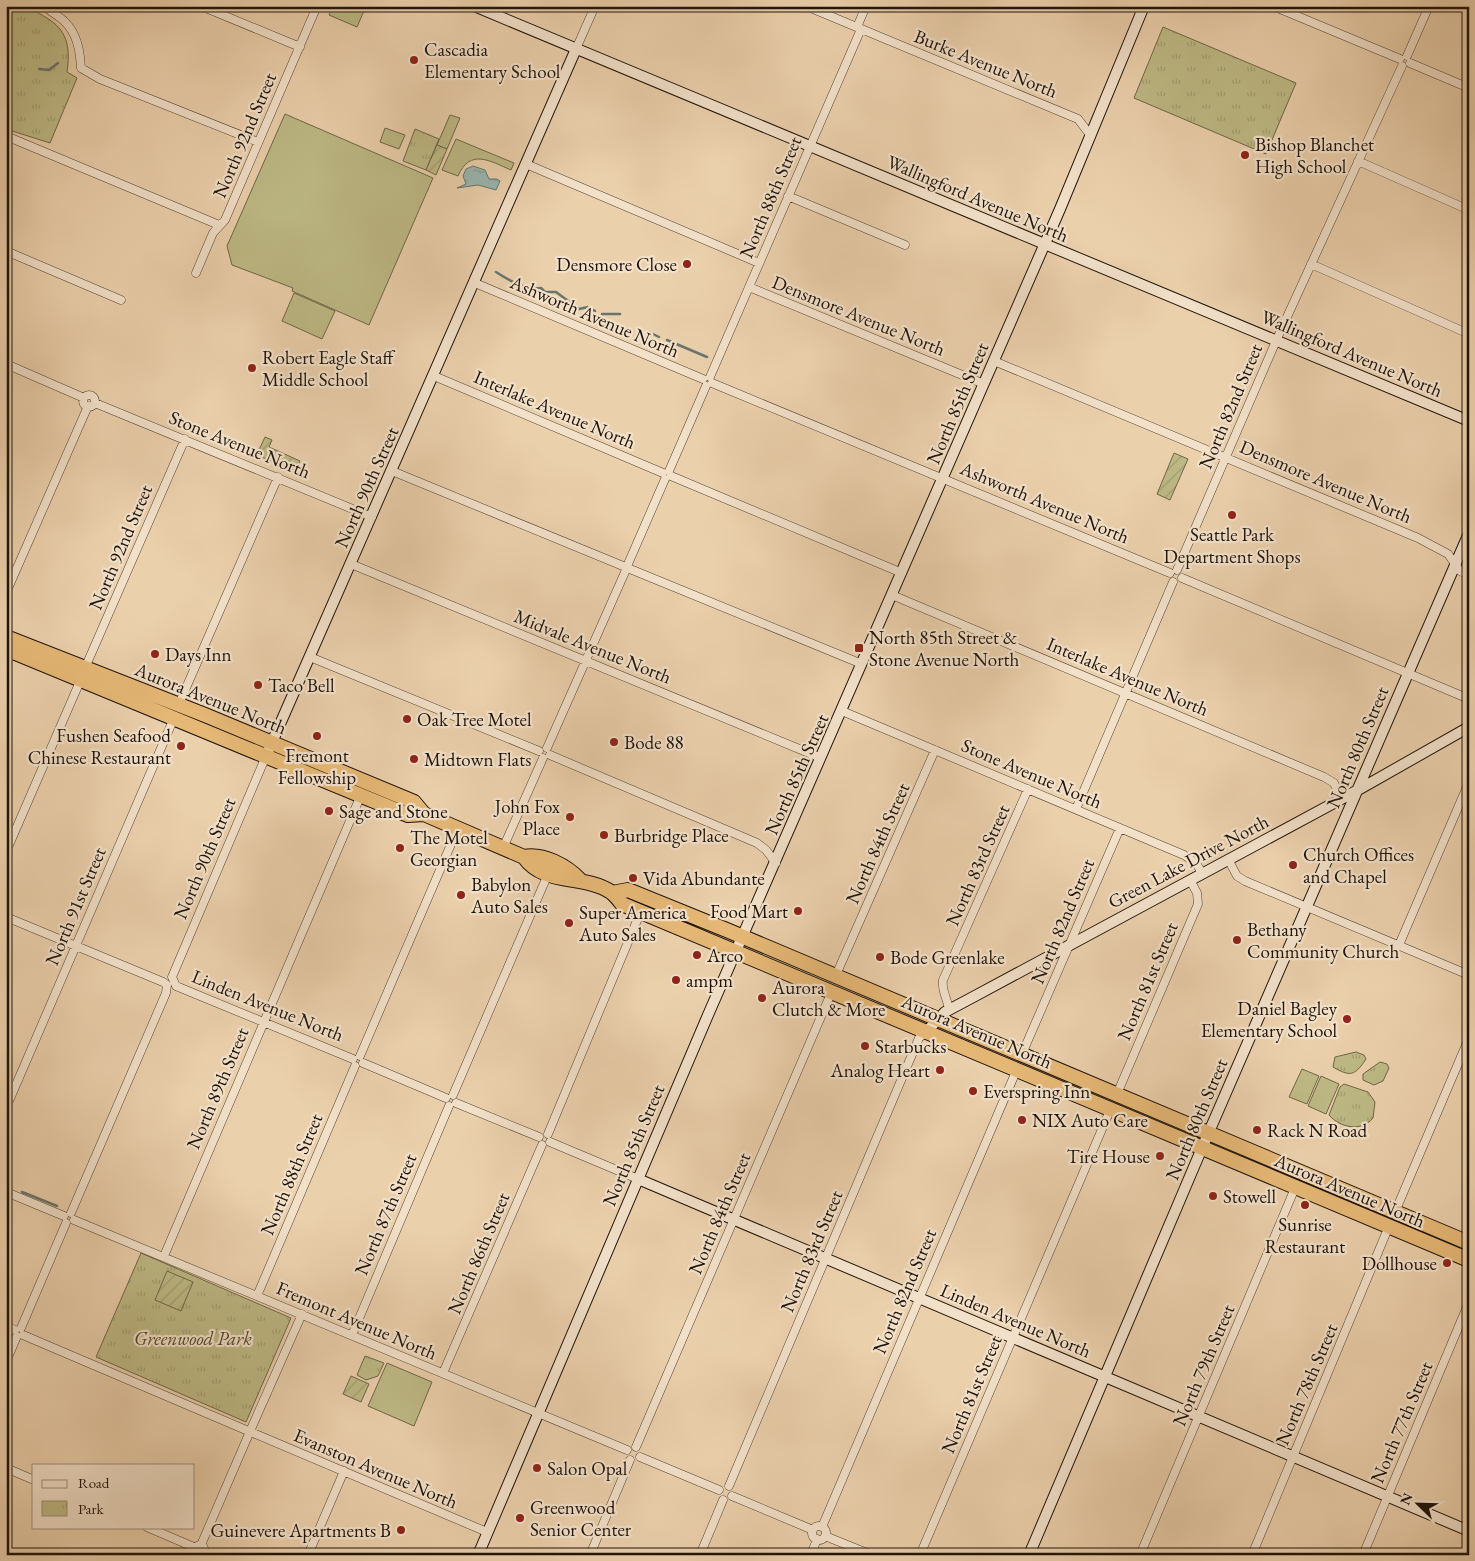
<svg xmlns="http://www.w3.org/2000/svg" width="1475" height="1561" viewBox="0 0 1475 1561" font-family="'EB Garamond',serif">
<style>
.grass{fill:#bdb985;stroke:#6e6648}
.park{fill:url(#park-tufts);stroke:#6e6648}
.garden{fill:url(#garden-furrows);stroke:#6e6648}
.water{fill:url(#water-ripples);stroke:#68756e}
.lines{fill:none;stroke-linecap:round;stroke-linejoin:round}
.stream{stroke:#68756e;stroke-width:2.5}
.street-casing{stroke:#524332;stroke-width:9}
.secondary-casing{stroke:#1f140a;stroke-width:12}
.highway-casing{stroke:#1f140a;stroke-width:16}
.street{stroke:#f2e0c9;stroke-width:8}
.secondary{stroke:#f2e0c9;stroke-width:10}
.highway{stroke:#e6b876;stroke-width:14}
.poi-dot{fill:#8f2418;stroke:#f2e0c9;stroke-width:2}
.labels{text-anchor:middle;stroke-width:4.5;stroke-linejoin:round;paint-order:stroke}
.poi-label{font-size:19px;fill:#1f140a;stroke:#f2e0c9;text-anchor:start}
.street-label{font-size:19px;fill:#1f140a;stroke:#f2e0c9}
.park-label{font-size:19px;font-style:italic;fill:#4e462f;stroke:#f2e0c9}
</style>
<defs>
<pattern id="park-tufts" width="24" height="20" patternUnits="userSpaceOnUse" patternTransform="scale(1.25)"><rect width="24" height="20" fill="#bdb985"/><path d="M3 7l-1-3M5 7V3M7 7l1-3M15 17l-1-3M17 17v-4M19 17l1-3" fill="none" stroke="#a29e72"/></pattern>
<pattern id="garden-furrows" width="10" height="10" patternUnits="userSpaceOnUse" patternTransform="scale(1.25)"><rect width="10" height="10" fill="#bdb985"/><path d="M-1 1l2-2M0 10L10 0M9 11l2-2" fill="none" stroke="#a29e72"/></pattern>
<pattern id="water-ripples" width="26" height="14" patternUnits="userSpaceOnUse" patternTransform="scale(1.25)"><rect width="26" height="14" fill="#99b6b1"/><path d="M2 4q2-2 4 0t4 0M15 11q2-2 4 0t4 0" fill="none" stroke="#839c97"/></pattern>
</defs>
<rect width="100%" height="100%" fill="#ebd0ac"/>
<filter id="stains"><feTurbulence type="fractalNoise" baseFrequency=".004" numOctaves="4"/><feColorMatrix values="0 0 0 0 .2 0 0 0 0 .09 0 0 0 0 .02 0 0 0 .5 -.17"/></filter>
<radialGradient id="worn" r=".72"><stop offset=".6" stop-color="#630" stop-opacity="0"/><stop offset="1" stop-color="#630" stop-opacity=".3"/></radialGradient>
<path class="grass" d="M333,6H366L357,27L329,15Z
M285,114L433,178L369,325L292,291L293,288L232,265L227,246Z
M450,115L460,118L447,149L437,145Z
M385,128L405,135L399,149L380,142Z
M456,139L514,163L511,170C490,161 470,148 458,176L442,170Z
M294,293L335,311L322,339L282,321Z
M1302,1069L1319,1076L1307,1104L1289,1097Z
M1321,1076L1339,1084L1326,1114L1308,1106Z
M387,1363L432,1382L414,1426L368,1406Z"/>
<path class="park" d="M6,6H31C36,13 43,15 50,20C69,33 70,51 67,72L77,78L50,143L6,129Z
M1163,27L1296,83L1266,154L1134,98Z
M415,129L439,139L426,170L403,161Z
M1356,1052L1364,1055L1366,1059C1355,1076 1350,1077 1333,1067L1335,1057Z
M1380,1062L1387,1064L1389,1068L1383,1081L1374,1085L1363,1080V1074Z
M1344,1084L1368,1092L1375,1102L1373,1118C1362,1132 1340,1128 1329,1115L1340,1087Z
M141,1253L291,1318L246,1422L96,1357Z
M365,1356L384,1363L378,1376L366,1380L357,1375Z"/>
<path class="garden" d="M437,145L447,149L436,175L426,170Z
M265,437L272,440L269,447L300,461L295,471L240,448L242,445L258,452Z
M1174,453L1188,459L1170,500L1157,494Z
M167,1271L193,1282L181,1311L155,1300Z
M351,1376L369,1384L361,1402L343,1394Z"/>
<path class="water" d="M473,166L485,170L489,179H497L500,181L496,190L478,185L457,188L466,184L463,176L466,169Z"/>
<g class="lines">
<path class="stream" d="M39,69L49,70L58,63
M496,272C510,281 525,290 541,288L545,292H556L579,309L588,307L595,311
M602,314H620
M649,332L659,337
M667,340L707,357
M22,1192L57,1206"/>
<defs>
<path id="street" d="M45,6C50,12 58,15 64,21C77,33 80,50 81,68L100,79L258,142
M201,6L300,47
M806,6L1078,119L1091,136
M1273,6L1400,59
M857,27L866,6
M576,49L595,6
M1407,56L1429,6
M1410,63L1469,88
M6,136L219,225
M1358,161L1469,210
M526,164L759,263
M788,196L905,245
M6,251L121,300
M1311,264L1469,334
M196,273L213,233L225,220L317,6
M475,283L703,379
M749,287L984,384
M994,361L1418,538L1448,554L1460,571L1469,575
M6,364L84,398
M434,376L663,473
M710,377L861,29
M712,383L1170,573
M83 401a6 6 0 1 1 12 0a6 6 0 1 1-12 0Z
M95,403L372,517
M392,471L623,566
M669,471L706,386
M671,476L902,573
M351,564L821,758
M628,564L665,479
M630,569L862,664
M1177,570L1276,341L1402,66
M1182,578L1469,699
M6,593L88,406
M892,595L1324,777L1334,783L1341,798
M310,657L539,751
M85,668L185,439
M179,704L278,477
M842,711L1184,855L1196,863L1202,873
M547,748L625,572
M550,755L757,843L766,850L776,863
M266,756L172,977L176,986L353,1059
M1076,809L1173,582
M503,848L543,758
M6,852L81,679
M1228,859L1237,876L1245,881L1469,975
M6,917L163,982L167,985L166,993L71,1213
M1399,945L1469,782
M836,975L935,750
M949,1010C948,1000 941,990 943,980L1028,789
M1022,1054L1120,828
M360,1056L458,828
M363,1063L446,1098
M1117,1094L1198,904L1197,893L1190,880
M453,1095L548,874
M456,1103L539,1137
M6,1108L174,718
M548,1134L641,911
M550,1142L638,1179
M6,1192L64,1216
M1395,1212L1469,1038
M74,1220L627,1450
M164,1256L361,795
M257,1296L355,1066
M6,1326L15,1330
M21,1328L66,1223
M23,1335L246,1430
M352,1335L449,1106
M6,1362L17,1336
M443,1373L542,1145
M251,1429L302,1314
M253,1433L487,1532
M636,1447L832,991
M640,1457L719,1490
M6,1468L34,1480
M729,1486L919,1038L927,1031
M732,1496L813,1530
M812 1533a7 7 0 1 1 14 0a7 7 0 1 1-14 0Z
M147,1527L196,1548
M822,1527L1017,1069
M825,1536L872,1555
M196 1549a4 4 0 1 1 8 0a4 4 0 1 1-8 0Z
M201,1545L248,1436
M308,1555L344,1471
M590,1555L630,1460
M700,1555L723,1500
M811,1555L817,1539
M920,1555L1111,1108
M1140,1555L1295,1188
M1252,1555L1389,1226
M1363,1555L1469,1302"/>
<path id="secondary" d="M474,6L1469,421
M266,756L576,49
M927,1031L945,1012L975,996L1358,790L1469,727
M638,1179L1469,1531
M478,1555L708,1015L1060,209L1144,6
M1029,1555L1202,1148L1469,533"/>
<path id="highway" d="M6,637L205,715L414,802L424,814
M6,649L408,815L424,814L524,857C544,886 584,874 611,892C615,895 619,900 622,904L1469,1260
M524,857C543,853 567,866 580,880
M612,893L628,890L729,931L1469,1243"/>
</defs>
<use href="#street" class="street-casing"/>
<use href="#secondary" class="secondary-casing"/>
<use href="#highway" class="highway-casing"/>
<use href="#street" class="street"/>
<use href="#secondary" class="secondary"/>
<use href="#highway" class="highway"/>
</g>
<g class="poi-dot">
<circle cx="414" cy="60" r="5"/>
<circle cx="1245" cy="155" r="5"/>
<circle cx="687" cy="264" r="5"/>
<circle cx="252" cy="368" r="5"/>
<circle cx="1232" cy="515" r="5"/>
<rect x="854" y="643" width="10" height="10" rx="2.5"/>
<circle cx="155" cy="654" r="5"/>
<circle cx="258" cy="685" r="5"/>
<circle cx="407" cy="719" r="5"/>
<circle cx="317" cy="736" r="5"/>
<circle cx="614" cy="742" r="5"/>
<circle cx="181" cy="746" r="5"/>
<circle cx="414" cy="759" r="5"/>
<circle cx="329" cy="811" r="5"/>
<circle cx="570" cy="817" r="5"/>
<circle cx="604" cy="835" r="5"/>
<circle cx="400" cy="848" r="5"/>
<circle cx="1293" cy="865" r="5"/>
<circle cx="633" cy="878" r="5"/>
<circle cx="461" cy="895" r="5"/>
<circle cx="798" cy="911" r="5"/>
<circle cx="569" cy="923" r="5"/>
<circle cx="1237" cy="940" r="5"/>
<circle cx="697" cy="955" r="5"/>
<circle cx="880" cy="957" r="5"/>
<circle cx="676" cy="980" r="5"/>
<circle cx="762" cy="998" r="5"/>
<circle cx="1347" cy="1019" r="5"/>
<circle cx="865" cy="1046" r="5"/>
<circle cx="940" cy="1070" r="5"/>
<circle cx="973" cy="1091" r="5"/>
<circle cx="1022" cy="1120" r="5"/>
<circle cx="1257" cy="1130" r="5"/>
<circle cx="1160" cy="1156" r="5"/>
<circle cx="1213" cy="1196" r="5"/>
<circle cx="1305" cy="1205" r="5"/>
<circle cx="1447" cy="1263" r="5"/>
<circle cx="537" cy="1468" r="5"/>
<circle cx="520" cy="1518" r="5"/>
<circle cx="401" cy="1530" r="5"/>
</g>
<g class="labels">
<g class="poi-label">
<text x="424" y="56">Cascadia<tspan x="424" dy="22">Elementary School</tspan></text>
<text x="1255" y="151">Bishop Blanchet<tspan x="1255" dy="22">High School</tspan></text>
<text x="677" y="271" text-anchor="end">Densmore Close</text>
<text x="262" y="364">Robert Eagle Staff<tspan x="262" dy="22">Middle School</tspan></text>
<text x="1232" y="541" text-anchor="middle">Seattle Park<tspan x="1232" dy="22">Department Shops</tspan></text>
<text x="869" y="644">North 85th Street &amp;<tspan x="869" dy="22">Stone Avenue North</tspan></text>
<text x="165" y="661">Days Inn</text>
<text x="268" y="692">Taco Bell</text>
<text x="417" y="726">Oak Tree Motel</text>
<text x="171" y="742" text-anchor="end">Fushen Seafood<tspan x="171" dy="22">Chinese Restaurant</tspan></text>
<text x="624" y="749">Bode 88</text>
<text x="317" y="762" text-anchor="middle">Fremont<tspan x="317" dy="22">Fellowship</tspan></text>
<text x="424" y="766">Midtown Flats</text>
<text x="560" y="813" text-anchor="end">John Fox<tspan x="560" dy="22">Place</tspan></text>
<text x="339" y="818">Sage and Stone</text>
<text x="614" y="842">Burbridge Place</text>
<text x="410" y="844">The Motel<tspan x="410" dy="22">Georgian</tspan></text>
<text x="1303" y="861">Church Offices<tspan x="1303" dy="22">and Chapel</tspan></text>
<text x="643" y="885">Vida Abundante</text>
<text x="471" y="891">Babylon<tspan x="471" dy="22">Auto Sales</tspan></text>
<text x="788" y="918" text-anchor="end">Food Mart</text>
<text x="579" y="919">Super America<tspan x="579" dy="22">Auto Sales</tspan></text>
<text x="1247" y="936">Bethany<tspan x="1247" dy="22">Community Church</tspan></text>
<text x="707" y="962">Arco</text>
<text x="890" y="964">Bode Greenlake</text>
<text x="686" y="987">ampm</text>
<text x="772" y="994">Aurora<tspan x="772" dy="22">Clutch &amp; More</tspan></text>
<text x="1337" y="1015" text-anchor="end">Daniel Bagley<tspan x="1337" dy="22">Elementary School</tspan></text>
<text x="875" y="1053">Starbucks</text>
<text x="930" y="1077" text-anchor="end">Analog Heart</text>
<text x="983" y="1098">Everspring Inn</text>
<text x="1032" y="1127">NIX Auto Care</text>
<text x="1267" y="1137">Rack N Road</text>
<text x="1150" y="1163" text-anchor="end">Tire House</text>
<text x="1223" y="1203">Stowell</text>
<text x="1305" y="1231" text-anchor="middle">Sunrise<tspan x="1305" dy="22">Restaurant</tspan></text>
<text x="1437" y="1270" text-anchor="end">Dollhouse</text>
<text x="547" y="1475">Salon Opal</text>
<text x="530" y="1514">Greenwood<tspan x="530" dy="22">Senior Center</tspan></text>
<text x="391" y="1537" text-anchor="end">Guinevere Apartments B</text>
</g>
<g class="street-label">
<text transform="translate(986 63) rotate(22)" y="7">Burke Avenue North</text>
<text transform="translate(244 135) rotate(-67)" y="7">North 92nd Street</text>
<text transform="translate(770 197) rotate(-67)" y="7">North 88th Street</text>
<text transform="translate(978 198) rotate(23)" y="7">Wallingford Avenue North</text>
<text transform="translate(859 315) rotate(22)" y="7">Densmore Avenue North</text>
<text transform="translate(595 316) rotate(23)" y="7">Ashworth Avenue North</text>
<text transform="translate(1352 353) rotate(23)" y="7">Wallingford Avenue North</text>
<text transform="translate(957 403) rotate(-67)" y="7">North 85th Street</text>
<text transform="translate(1230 406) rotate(-67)" y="7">North 82nd Street</text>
<text transform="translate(555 409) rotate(23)" y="7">Interlake Avenue North</text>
<text transform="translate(240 444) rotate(22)" y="7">Stone Avenue North</text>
<text transform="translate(1326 481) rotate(23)" y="7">Densmore Avenue North</text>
<text transform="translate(366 487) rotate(-66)" y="7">North 90th Street</text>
<text transform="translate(1045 502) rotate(23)" y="7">Ashworth Avenue North</text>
<text transform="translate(120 547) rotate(-67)" y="7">North 92nd Street</text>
<text transform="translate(593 646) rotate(22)" y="7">Midvale Avenue North</text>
<text transform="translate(1128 676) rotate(23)" y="7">Interlake Avenue North</text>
<text transform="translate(211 698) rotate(22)" y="7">Aurora Avenue North</text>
<text transform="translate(1357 747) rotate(-67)" y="7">North 80th Street</text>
<text transform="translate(1032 773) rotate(23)" y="7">Stone Avenue North</text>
<text transform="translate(796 774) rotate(-66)" y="7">North 85th Street</text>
<text transform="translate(877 843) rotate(-66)" y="7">North 84th Street</text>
<text transform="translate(204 858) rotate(-67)" y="7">North 90th Street</text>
<text transform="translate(1188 861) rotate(-28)" y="7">Green Lake Drive North</text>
<text transform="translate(977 865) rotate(-66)" y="7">North 83rd Street</text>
<text transform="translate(75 906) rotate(-67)" y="7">North 91st Street</text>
<text transform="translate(1062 921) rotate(-67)" y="7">North 82nd Street</text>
<text transform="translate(1147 981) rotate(-67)" y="7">North 81st Street</text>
<text transform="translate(268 1005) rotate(22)" y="7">Linden Avenue North</text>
<text transform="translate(977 1031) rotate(23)" y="7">Aurora Avenue North</text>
<text transform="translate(217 1088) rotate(-67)" y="7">North 89th Street</text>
<text transform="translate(1196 1119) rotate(-67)" y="7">North 80th Street</text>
<text transform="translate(633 1145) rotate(-67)" y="7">North 85th Street</text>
<text transform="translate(291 1174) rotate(-67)" y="7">North 88th Street</text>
<text transform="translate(1350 1190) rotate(23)" y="7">Aurora Avenue North</text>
<text transform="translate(719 1213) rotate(-67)" y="7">North 84th Street</text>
<text transform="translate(385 1214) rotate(-67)" y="7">North 87th Street</text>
<text transform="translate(811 1251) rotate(-67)" y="7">North 83rd Street</text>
<text transform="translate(478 1253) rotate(-67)" y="7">North 86th Street</text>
<text transform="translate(904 1291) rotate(-67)" y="7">North 82nd Street</text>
<text transform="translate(357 1320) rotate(23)" y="7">Fremont Avenue North</text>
<text transform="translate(1016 1320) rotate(23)" y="7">Linden Avenue North</text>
<text transform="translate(1203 1365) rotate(-67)" y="7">North 79th Street</text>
<text transform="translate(1306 1384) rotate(-67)" y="7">North 78th Street</text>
<text transform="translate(971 1394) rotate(-67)" y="7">North 81st Street</text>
<text transform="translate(1401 1422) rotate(-67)" y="7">North 77th Street</text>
<text transform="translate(376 1468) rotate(23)" y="7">Evanston Avenue North</text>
</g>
<g class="park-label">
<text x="193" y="1345">Greenwood Park</text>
</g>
</g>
<rect width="1475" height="1561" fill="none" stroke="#ebd0ac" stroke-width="25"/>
<rect x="8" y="8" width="1460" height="1546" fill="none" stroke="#1f140a" stroke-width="2.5"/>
<rect x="12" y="12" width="1450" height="1536" fill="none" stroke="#1f140a"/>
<rect x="32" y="1464" width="162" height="65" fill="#f2e0c9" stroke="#9e8e7d"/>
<rect x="42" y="1480" width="25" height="8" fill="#f2e0c9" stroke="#9e8e7d"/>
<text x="78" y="1488" font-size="15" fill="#1f140a">Road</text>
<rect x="42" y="1501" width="25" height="15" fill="url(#park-tufts)" stroke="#9e8e7d"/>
<text x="78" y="1514" font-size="15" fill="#1f140a">Park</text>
<g transform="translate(1418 1504) rotate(293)" stroke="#f2e0c9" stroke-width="4" paint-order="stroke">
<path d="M0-4L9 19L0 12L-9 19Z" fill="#1f140a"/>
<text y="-8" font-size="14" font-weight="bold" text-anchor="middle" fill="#1f140a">N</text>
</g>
<rect width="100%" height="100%" filter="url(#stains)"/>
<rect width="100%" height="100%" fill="url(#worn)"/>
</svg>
